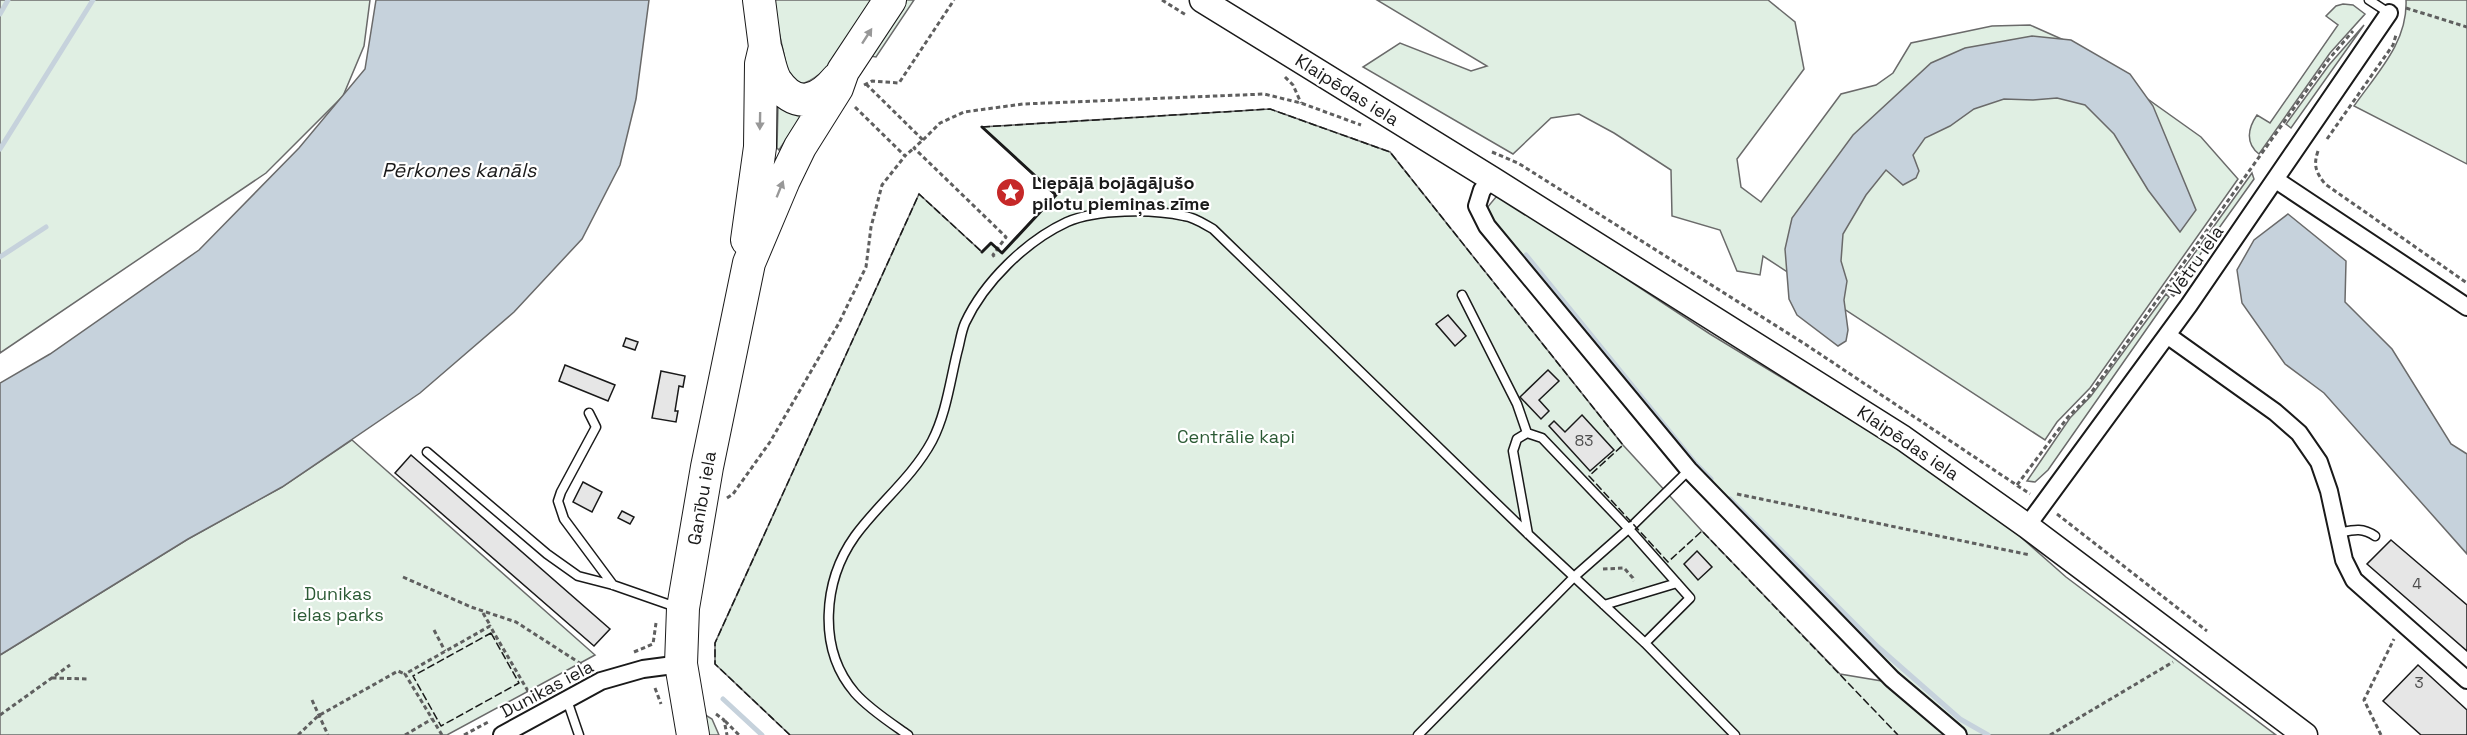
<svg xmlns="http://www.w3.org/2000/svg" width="2467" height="735" viewBox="0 0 2467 735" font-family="'Space Grotesk',sans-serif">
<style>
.green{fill:#e0efe3;stroke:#6a6a6a;stroke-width:1.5}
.water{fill:#c6d2dc;stroke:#6a6a6a;stroke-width:1.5}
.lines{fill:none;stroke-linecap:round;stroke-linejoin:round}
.stream{stroke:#c6d2dc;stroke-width:5}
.building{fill:#e6e6e6;stroke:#1a1a1a;stroke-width:1.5}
.lane-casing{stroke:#1a1a1a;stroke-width:11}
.street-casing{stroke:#1a1a1a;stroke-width:20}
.secondary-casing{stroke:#1a1a1a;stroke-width:27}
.highway-casing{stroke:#1a1a1a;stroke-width:34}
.path{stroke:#5f5f5f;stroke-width:3;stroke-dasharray:4.5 3;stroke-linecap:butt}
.lane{stroke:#fff;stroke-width:8}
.street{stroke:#fff;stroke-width:16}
.secondary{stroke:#fff;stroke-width:24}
.highway{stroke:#fff;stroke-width:32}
.fence{stroke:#1a1a1a;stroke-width:1.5;stroke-dasharray:8 3;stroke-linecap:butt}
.wall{stroke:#1a1a1a;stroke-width:3}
.oneway{fill:#989898}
.labels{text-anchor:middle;stroke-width:4.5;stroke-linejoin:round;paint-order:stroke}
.number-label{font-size:15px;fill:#4d4d4d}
.street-label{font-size:18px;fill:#1a1a1a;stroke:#fff}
.poi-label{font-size:18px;font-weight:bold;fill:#1a1a1a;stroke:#fff;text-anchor:start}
.park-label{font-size:18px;fill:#2b5a34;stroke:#fff}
.water-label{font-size:20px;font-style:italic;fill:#1a1a1a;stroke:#fff}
</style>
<rect width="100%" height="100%" fill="#fff"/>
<path class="green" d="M0,0H370L364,46L343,96L266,173L0,353Z
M772,0H877C861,22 825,85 797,84L788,73Z
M903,0H914L876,57L870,56Z
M1377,0H1768L1795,22L1804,69L1737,159L1741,187L1761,202L1841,94L1876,85L1893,73L1911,43L1992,26L2030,25L2066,41L2201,137L2238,179L2090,388L2057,422L2045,440L1763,256L1760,275L1737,271L1720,230L1672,216L1671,170L1614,133L1579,114L1551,118L1513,154L1363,67L1400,43L1471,71L1487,66Z
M2406,0H2467V164L2354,106C2377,73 2408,42 2406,0Z
M2343,4L2353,5L2365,14L2330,53L2259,154C2245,143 2248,128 2257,115L2270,123L2338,25L2326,16L2336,6Z
M2364,25L2291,128L2286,124L2329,65Z
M778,103L807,108L779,150L777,148Z
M1270,109L1390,152L1623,445L1702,531L1840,674L1912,686L1872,652L1713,491L1491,218L1486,209L1496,197L1505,199L1710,334L1927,466L2015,532L2066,577L2276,735H790L715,664V643L919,194L982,252L991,243L1002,253L1055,195L982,127Z
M2252,173L2254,179L2174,291L2169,289Z
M2166,294L2169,297L2048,470L2035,482L2027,481L2070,418L2091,396Z
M352,440L595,655L447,735H0V655L188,539L282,487Z
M699,711L712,719L719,735H704Z"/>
<path class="water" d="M376,0H649L636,99L620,165L582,239L514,312L420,393L282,487L188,539L0,655V383L50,354L199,250L299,148L365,69Z
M2032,36L2071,40L2130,74L2153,106L2196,210L2180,232L2148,190L2114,134L2085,105L2057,98L2033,100L2004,99L1974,109L1950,126L1925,138L1913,155L1919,171L1916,178L1903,185L1886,170L1866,195L1843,234L1841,261L1847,281L1844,300L1848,330L1846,341L1838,346L1797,315L1789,299L1785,249L1792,218L1853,135L1931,63L1965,48Z
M2288,214L2346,261L2345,302L2392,349L2451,444L2467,454V554L2324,393L2285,364L2242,303L2237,270L2254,240Z"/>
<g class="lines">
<path class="stream" d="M0,14L8,0
M0,149L93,0
M1526,255L1696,464L1711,479
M0,257L46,227
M1730,499L1878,647L1960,719L1988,735
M723,699L762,735"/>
</g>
<path class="building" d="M1448,315L1466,336L1455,346L1436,324Z
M626,338L638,342L635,350L623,346Z
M565,365L615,385L608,401L559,381Z
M1548,370L1559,381L1539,400L1549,411L1541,419L1520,397Z
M661,371L685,376L683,387L679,386L675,411H678L676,422L652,418Z
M1582,415L1614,450L1590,471L1549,426L1554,421L1565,432Z
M411,455L610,629L594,646L395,473Z
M583,482L602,492L592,512L573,502Z
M622,511L634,517L630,524L618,518Z
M2391,540L2467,605V651L2367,564Z
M1697,551L1712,567L1698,580L1684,564Z
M2418,665L2467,710V735H2421L2383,701Z"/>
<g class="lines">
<defs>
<path id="lane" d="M2369,0L2389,13
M1462,295L1517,404L1527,433
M589,413L596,427L561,492L558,501L564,519L613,585
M427,452L547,554L578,576L613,585L676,607
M2338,533C2353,530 2362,527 2375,536
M1528,534L1513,451L1517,439L1527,433L1542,438L1628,528L1690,598L1645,643
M1604,605L1677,583
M567,700L579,735
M908,735C891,723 869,709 855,693C817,649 823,581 855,536C879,503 912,478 932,441C946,414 950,382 957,353C960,343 961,332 965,323C984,282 1026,241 1067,222C1097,209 1152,209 1184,216C1194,217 1204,224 1213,229L1528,534L1645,643L1735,735
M1418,735L1575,576L1634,524L1689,470"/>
<path id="street" d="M1492,179L1482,190L1477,206L1487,226L1689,470L1892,679L1958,735
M2276,180L2467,307
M2167,335L2275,412L2299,433L2319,462L2329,491L2344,560L2354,580L2467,680
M2027,526L2189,305L2389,13
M502,735L601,681L643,669L681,664"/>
<path id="secondary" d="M1202,0L1492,179L1903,438L2027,526L2305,735"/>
<path id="highway" d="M766,50C769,60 771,73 776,81C796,110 818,102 837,79
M747,240L760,147L761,64L765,47L759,0
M693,735L681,664L683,608L707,467L749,263L784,180L800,147L837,88L843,71L890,0"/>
</defs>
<use href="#lane" class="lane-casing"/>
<use href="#street" class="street-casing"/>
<use href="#secondary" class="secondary-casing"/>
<use href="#highway" class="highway-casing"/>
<path class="path" d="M1162,0L1186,15
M2406,8L2467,27
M1285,77L1293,85L1301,103
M866,84L923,140L914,148L1006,237L993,255L995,258
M864,85L872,81L899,83L954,0
M855,107L905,156L914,148
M2327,139L2393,45L2396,35
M923,140L940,123L964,112L1023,104L1264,94L1301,103L1361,125
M2318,151C2313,166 2316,172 2325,184L2467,283
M1492,152L1518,163L1805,344L2030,494
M2165,289L2176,297
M2017,485L2068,417L2088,397L2329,59L2353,31
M1737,494L2030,555
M727,498L733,494L770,442L839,323L866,267L871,227L882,185L905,156
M2057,514L2207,631
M1603,569L1624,568L1633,578L1634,581
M403,577L471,607L516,622L589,669
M483,613L490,625
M434,630L445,651
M634,652L653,644L656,623
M52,678L89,679
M655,688L661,704
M312,700L328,735
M716,714L724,720L727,735
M0,715L70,665
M725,721L739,735
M298,735L318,716L398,671L405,674
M405,735L432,719
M442,735L405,674L490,626L532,698
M464,735L490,721
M2050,735L2173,662
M2381,735L2364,700L2394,639"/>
<use href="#lane" class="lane"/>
<use href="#street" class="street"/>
<use href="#secondary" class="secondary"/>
<use href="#highway" class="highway"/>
<path class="fence" d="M982,127L1270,109L1390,152L1623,445L1589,476L1668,562L1702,531L1898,735
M491,633L519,683L441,726L413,676Z
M790,735L715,664V643L919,194L982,252"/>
<path class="wall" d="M982,252L991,243L1002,253L1056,195L982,127"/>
</g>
<defs><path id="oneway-solid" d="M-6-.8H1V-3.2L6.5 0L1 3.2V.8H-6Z" transform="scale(1.5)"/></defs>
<g class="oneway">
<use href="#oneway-solid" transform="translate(867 36) rotate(-57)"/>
<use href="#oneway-solid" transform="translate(760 121) rotate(91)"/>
<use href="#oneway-solid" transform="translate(780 189) rotate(-68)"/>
</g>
<defs>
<symbol id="sight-disc" viewBox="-11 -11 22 22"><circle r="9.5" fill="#c62828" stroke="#fff"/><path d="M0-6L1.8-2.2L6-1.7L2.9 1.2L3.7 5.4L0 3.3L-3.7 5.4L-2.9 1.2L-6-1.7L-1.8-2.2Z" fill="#fff"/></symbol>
</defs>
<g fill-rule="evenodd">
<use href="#sight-disc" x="994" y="176" width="33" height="33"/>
</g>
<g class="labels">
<g class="number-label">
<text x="1584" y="446">83</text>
<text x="2417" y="589">4</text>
<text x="2419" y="688">3</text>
</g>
<g class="street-label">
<text transform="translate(1347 90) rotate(32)" y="6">Klaipēdas iela</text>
<text transform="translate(2196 261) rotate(-55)" y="6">Vētru iela</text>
<text transform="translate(1908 443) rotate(34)" y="6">Klaipēdas iela</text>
<text transform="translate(702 498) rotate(-80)" y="6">Ganību iela</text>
<text transform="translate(547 689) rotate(-28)" y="6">Dunikas iela</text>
</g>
<g class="poi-label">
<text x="1032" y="189">Liepājā bojāgājušo<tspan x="1032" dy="21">pilotu piemiņas zīme</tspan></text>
</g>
<g class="park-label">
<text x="1236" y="443">Centrālie kapi</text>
<text x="338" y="600">Dunikas<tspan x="338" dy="21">ielas parks</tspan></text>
</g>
<g class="water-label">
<text x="459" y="177">Pērkones kanāls</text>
</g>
</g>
</svg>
